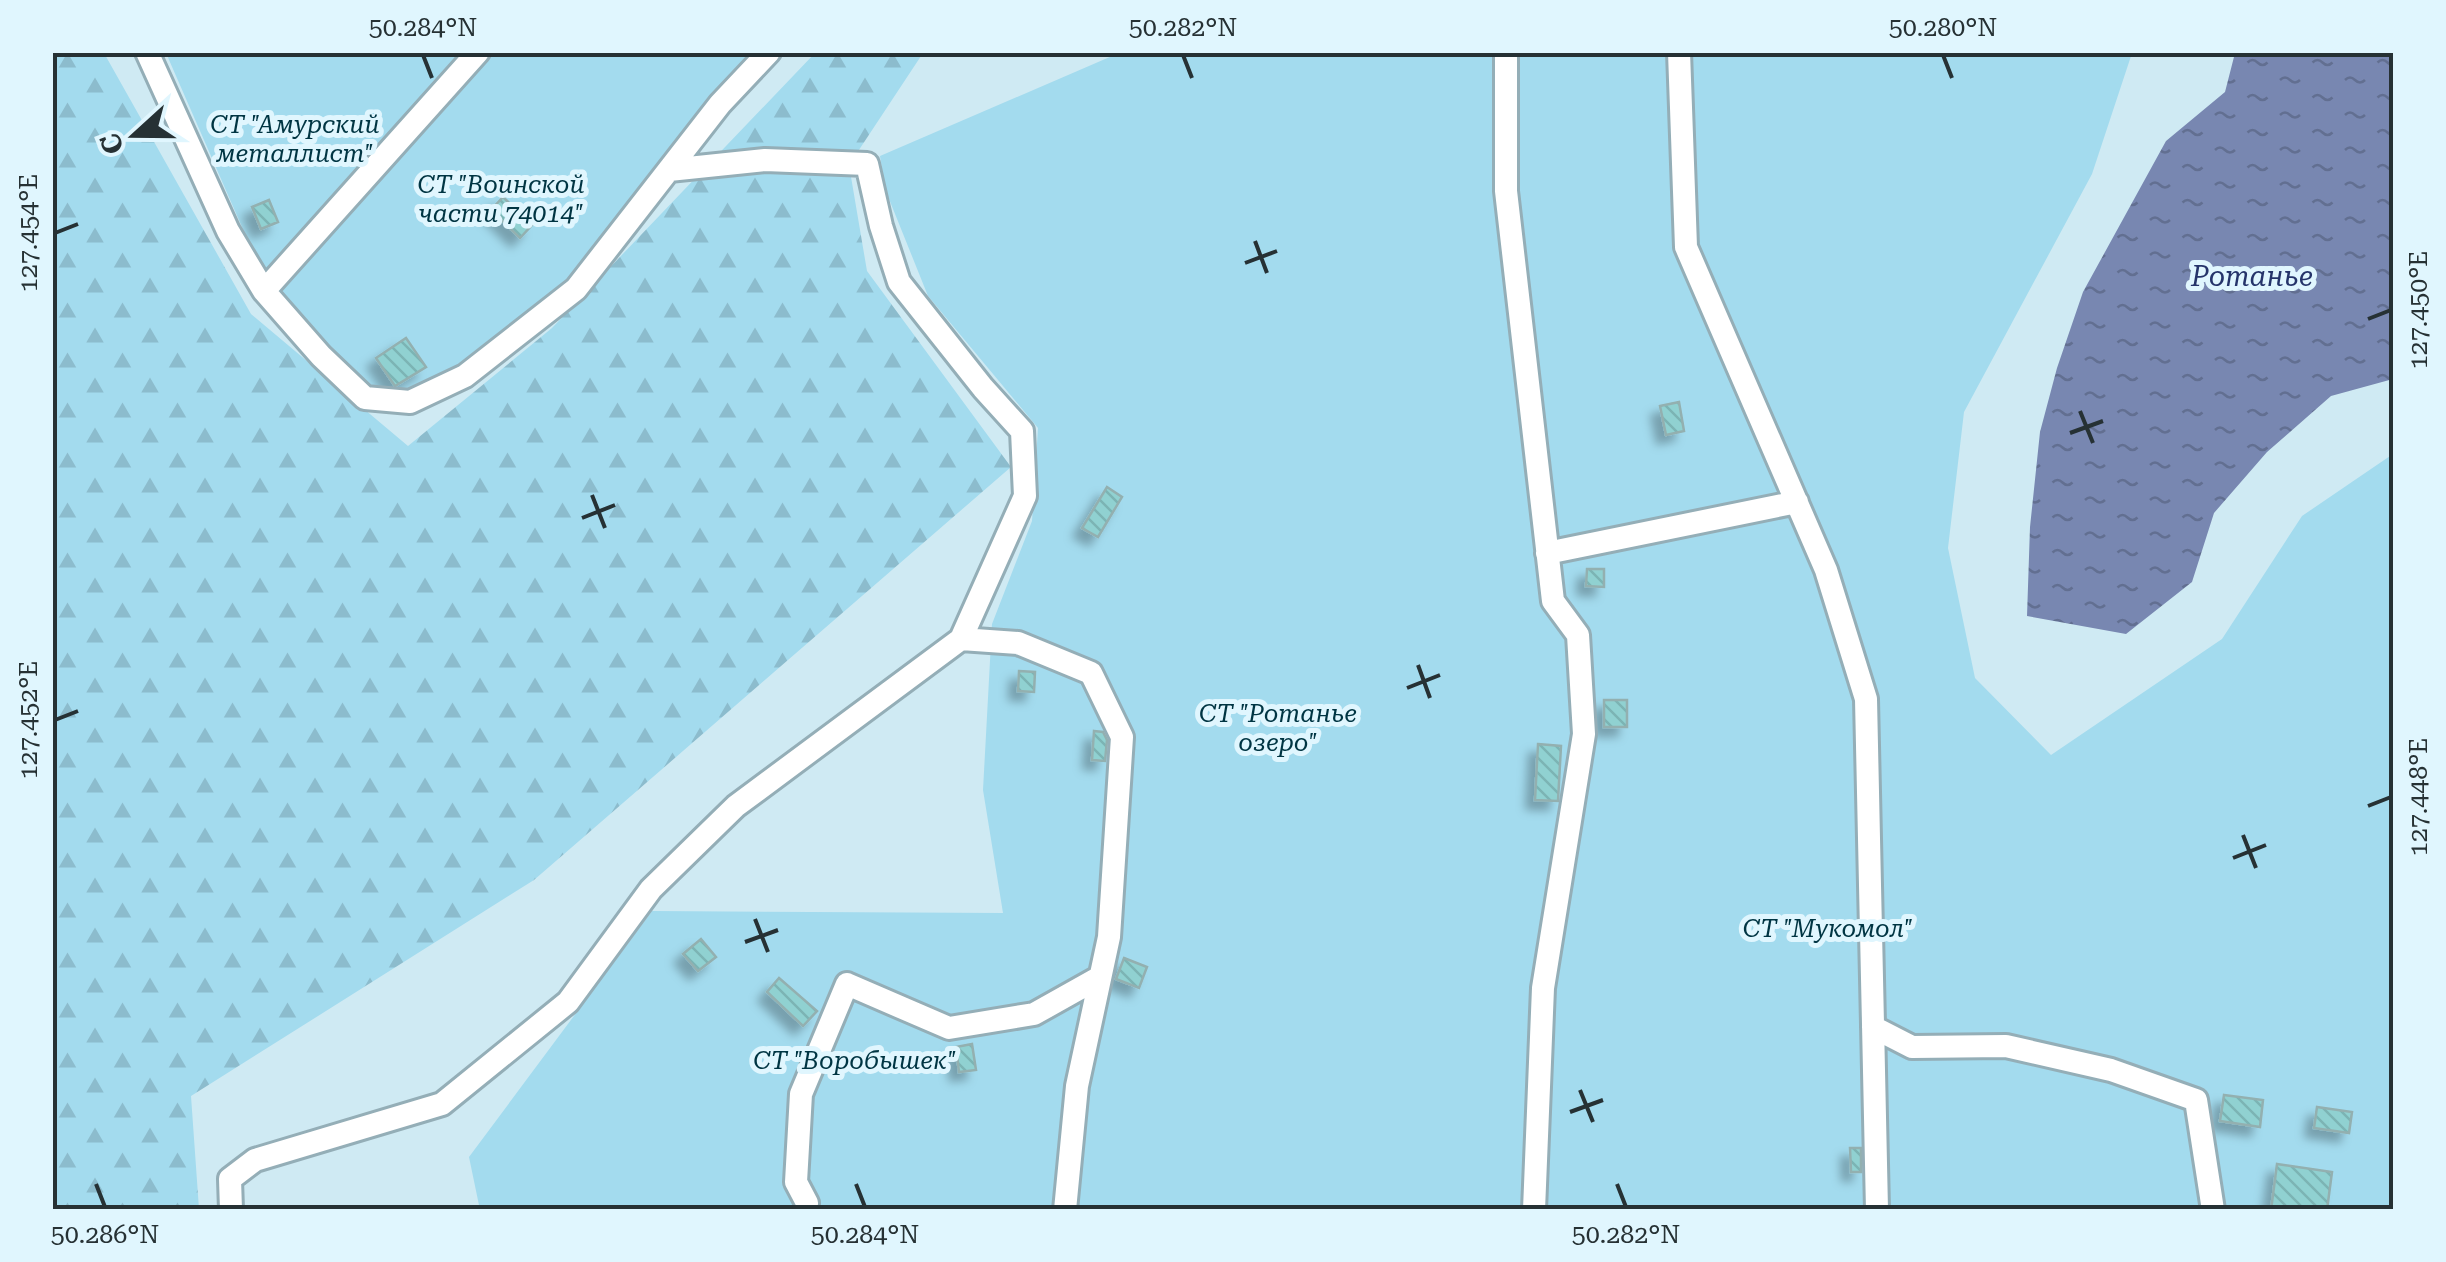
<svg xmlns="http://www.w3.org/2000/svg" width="2446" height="1262" viewBox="0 0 2446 1262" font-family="'Roboto Serif',serif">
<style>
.forest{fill:url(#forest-firs)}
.garden{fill:#a3dbee}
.water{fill:url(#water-ripples)}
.building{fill:url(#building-back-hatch);stroke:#93b0b0;stroke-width:2.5;filter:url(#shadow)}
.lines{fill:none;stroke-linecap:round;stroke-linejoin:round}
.minor-casing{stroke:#94aeb7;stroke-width:28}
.minor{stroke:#fff;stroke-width:22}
.ticks{fill:none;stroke:#263134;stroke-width:4}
.labels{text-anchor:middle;stroke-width:10;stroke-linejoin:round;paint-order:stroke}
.park-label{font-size:25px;font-style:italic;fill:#003543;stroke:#e0f6fe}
.water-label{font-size:28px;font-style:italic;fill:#25346a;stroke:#e0f6fe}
.neatline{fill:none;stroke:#263134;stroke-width:4}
.ticks-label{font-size:25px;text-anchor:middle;fill:#263134}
</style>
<defs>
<pattern id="forest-firs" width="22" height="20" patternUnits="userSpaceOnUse" patternTransform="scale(2.5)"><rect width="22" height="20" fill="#a3dbee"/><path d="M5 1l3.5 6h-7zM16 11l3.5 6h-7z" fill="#8cbccd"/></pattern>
<pattern id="water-ripples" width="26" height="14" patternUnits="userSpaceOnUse" patternTransform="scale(2.5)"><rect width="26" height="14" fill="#7887b1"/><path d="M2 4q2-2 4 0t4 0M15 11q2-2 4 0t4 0" fill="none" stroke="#626f91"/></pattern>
<pattern id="building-back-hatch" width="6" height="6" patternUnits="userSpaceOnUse" patternTransform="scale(2.5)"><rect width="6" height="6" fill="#90d1d1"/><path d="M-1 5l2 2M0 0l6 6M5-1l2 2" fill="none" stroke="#7cb4b4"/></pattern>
<filter id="shadow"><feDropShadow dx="-9" dy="9" stdDeviation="5" flood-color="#0004"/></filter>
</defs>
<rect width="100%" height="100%" fill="#cfeaf3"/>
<path class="forest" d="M52,53H104L251,314L408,446L552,328L815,53H923L849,165L867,271L1011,467L534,880L191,1096L199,1209H53Z"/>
<path class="garden" d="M166,53H757L639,188L581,272L467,366L406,396L370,392L326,351L276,292L252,250Z
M1119,53H2132L2092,174L1964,412L1948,548L1975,678L2051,755L2222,639L2302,516L2393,454V1209L480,1210L469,1157L652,911L1003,913L983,790L992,624L1032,521L1038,428L928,296L885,189L880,156Z"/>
<path class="water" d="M2235,53H2393V379L2331,396L2267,452L2214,513L2192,582L2126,634L2027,616L2030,527L2040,432L2057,368L2083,292L2166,141L2225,92Z"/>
<path class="building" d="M503,197L532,225L520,238L491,210Z
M269,200L278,222L261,229L252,207Z
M406,338L426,367L395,386L376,358Z
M1679,402L1684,431L1666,435L1660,406Z
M1107,487L1122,497L1098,537L1082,528Z
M1587,569H1604V587L1586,586Z
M1019,671L1035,672L1034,692L1018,691Z
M1604,700H1627V727H1604Z
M1094,731L1103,732L1107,740L1105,761L1092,760Z
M1538,744L1561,746L1558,801L1535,800Z
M701,939L716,957L698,971L683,954Z
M1124,958L1147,967L1139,988L1116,979Z
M779,978L817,1011L803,1026L767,992Z
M972,1044L976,1070L959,1072L956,1047Z
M2224,1095L2263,1100L2260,1127L2220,1121Z
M2317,1107L2352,1112L2349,1133L2314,1128Z
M1850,1148H1861V1172H1851Z
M2277,1164L2332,1172L2327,1210H2271Z"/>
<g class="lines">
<defs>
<path id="minor" d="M147,52L228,231L264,291L478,52
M1506,52V191L1553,601L1578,635L1584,734L1543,988L1534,1210
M1679,52L1686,247L1826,570L1866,699L1877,1210
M264,291L321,356L365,398L410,402L465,376L576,289L720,104L769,52
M1547,553L1797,502
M961,639L1018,643L1091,673L1122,737L1109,937L1077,1086L1065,1210
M1873,1027L1912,1047L2006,1046L2111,1070L2196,1100L2213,1210
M807,1203L796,1182L801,1094L847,984L949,1028L1034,1014L1100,977
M231,1210L230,1179L255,1160L442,1104L568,1002L651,889L736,806L961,639L1025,496L1022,431L983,388L899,282L881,226L867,164L765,160L669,170"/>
</defs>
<use href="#minor" class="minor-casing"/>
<use href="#minor" class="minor"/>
</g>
<path class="ticks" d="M423,55L432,78M1183,55L1192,78M1943,55L1952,78M55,233L78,224M1255,241L1267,273M1245,263L1277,251M2368,319L2391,310M2080,411L2093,443M2070,433L2103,421M592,495L605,528M582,518L615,505M1418,665L1430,698M1407,688L1440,675M55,720L78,711M2368,806L2391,797M2243,835L2256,868M2233,858L2266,845M755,919L768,952M745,942L778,930M1580,1090L1593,1122M1570,1112L1603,1100M96,1184L105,1207M856,1184L865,1207M1617,1184L1626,1207"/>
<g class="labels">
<g class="park-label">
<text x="295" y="133">СТ "Амурский<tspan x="295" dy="29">металлист"</tspan></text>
<text x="501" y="193">СТ "Воинской<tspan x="501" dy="29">части 74014"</tspan></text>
<text x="1278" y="722">СТ "Ротанье<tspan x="1278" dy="29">озеро"</tspan></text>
<text x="1828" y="937">СТ "Мукомол"</text>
<text x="855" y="1069">СТ "Воробышек"</text>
</g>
<g class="water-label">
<text x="2252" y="286">Ротанье</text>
</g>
</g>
<rect width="2446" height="1262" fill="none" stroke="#e0f6fe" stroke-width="110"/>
<g transform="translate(135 135) rotate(249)" stroke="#e0f6fe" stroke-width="8" paint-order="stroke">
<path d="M0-8L18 38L0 25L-18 38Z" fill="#263134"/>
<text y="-15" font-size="28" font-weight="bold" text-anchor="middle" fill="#263134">С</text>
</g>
<rect x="55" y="55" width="2336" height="1152" class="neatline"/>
<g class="ticks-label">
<text x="423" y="36">50.284°N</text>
<text x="1183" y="36">50.282°N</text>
<text x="1943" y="36">50.280°N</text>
<text transform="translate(28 233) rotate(-90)" y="9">127.454°E</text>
<text transform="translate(2418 310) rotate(-90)" y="9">127.450°E</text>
<text transform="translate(28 720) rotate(-90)" y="9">127.452°E</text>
<text transform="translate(2418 797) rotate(-90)" y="9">127.448°E</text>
<text x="105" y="1243">50.286°N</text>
<text x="865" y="1243">50.284°N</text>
<text x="1626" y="1243">50.282°N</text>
</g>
</svg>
